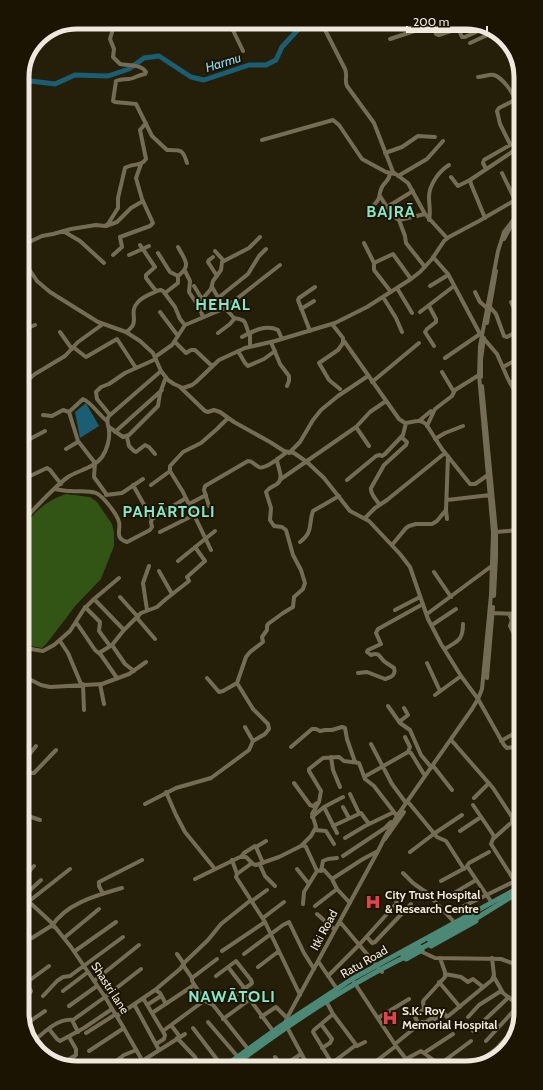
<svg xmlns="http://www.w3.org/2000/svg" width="543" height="1090" viewBox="0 0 543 1090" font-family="Cabin,sans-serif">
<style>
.forest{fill:#325415}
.water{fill:#1a5e73}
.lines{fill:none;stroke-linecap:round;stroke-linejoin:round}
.river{stroke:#1a5e73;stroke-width:5}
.minor{stroke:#756c56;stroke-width:4}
.major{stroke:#4b8875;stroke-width:5}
.labels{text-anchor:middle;stroke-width:4;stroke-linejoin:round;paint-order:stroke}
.poi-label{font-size:12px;font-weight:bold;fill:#eee9dc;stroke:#1b1402;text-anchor:start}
.street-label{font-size:12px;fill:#eee9dc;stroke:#1b1402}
.water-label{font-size:13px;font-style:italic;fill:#88ddfa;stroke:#1b1402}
.district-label{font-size:16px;font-weight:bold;letter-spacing:1px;fill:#86e7cc;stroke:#1b1402}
.rim{fill:none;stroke:#eee9dc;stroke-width:5}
</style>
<rect width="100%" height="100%" fill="#251e09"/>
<path class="forest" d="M66,494L90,497L97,502L112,524L114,533V546L101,579L76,605L47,643L42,648L25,645L24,527C35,510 48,500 66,494Z"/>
<path class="water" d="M86,403L99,426L80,438L75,412Z"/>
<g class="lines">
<path class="river" d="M22,86L31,81L55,84L75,75L108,76L129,69L144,58L159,56L191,77L204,80L249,65H266L276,60L282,47L305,22"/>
<path class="minor" d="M115,22L110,39L114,49L113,57L120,64C129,66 141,64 146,72L145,74C138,75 133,79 129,79C124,79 121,79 116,81L113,101L115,102L136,104L152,136L167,150C181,150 183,149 187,163
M229,22L243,51
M321,22L345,69C348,75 344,80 347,86L374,123L393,172L408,183L425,214L447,238
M431,22L436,34L439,35L457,29L459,30L462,37H465L485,28
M387,25L397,22
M458,29L460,26V22
M493,31L500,35
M390,39L433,25
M470,43L494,32
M478,77C482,77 490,74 494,75C503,78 512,92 516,100
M262,140L333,120L339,125L362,159L386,172L395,174
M510,144L500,124L497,111L499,108L517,99
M385,153L402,147L418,136L435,137
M486,169L483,163L484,160L517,141
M502,173L515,200L517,199
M398,176L427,159L443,141
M451,177L458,186L470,180
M380,196L392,215L399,220L425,214
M372,207C383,196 377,197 382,187C385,181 389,182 390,173
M387,207L413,191
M485,218L471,184L470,180L515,150
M399,220L405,236L406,243L425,267
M429,220C431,212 429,205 429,197C429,185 439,171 449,165
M106,226L117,222L131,208L143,201
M63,231L80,241L104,263
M504,239L511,226
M364,243L374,263L393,254L411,279
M23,245L42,236L53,234L71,229L96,225L105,226L108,224L118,208V198L125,168C132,163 141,167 146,159L140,130L146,123
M140,245L155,267L146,275V278L156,291L161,290L163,291L175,307L180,319L185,325
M215,251L224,261
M158,253L170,272L178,276
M113,255L122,247L120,237L150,226L153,223L142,199L136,178L141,164
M129,255L149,246
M213,257L209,260L208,262L217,276
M433,257L448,274L480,334
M23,260L37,281L50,292L98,322L126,332L140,341L153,353L161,371L168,380L174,384L183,388L192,385L196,382L219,360L245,348L275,341L335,323L367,307L411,279L420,272L432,259L444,241L449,237L479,221L517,199
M374,263V270L391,292
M185,271L190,281L189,292L195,301L198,303
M194,286L202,299
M430,286L448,275
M397,288L412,313
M475,292L480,302L487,308
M165,293L178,283V276C192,266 185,260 178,247
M383,297L396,318L402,332
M218,298L248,274L259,256L266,249
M511,302L518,316
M429,306L436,319V322L427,329L425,332L434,346
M224,307L234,318C247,320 244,321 249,334
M490,307L496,314L504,336L507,337L518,331
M225,308L280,265
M301,309L314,301
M160,312L178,336
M420,312L454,286
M203,317L198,304L211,289L213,281L221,270L222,262L249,248L260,237
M487,323L496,271
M332,324L343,338V343L338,350L319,363L329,380L340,389
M23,330L35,325
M310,331L298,300L299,298L315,287
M60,332L72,349
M126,332C142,322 127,314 138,302C142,297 151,294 157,291
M218,333L230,324L235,318
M250,333V346
M242,337C253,331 266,324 278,330L282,339
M344,341L399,419L405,423C412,423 419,418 426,424L442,449L470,484H475L488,475
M175,342L186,353L191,350H195L212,366
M271,342L280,364L289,376V381L287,386
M73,347L86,357L117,339L136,368
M238,351L245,363L248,366L264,359L275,351
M155,357L172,345L185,325L223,309V306L212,287
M445,358L480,334L497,354L508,379L518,397
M503,367L518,359
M481,377V359L484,338
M372,382L419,343
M510,383L518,379
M23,384L35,374L65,356L78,342L103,324
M482,386L496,532V557L494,596
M180,387L205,411L208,412L214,410L220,412L234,422L270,442L284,451L294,453L307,462L324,478L350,511L369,521L400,554L410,567L428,619L441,644L461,676L478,699L504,745L507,748L514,747L520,756
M454,392L455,390L479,375
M24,414L29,436L28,440L24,443
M43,415L52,416L63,410L69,412
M110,415L97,399L96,392L101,387L109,384L125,373L156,359
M419,421L431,411
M427,426L435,409L452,396L454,392L442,372
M109,427L123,437L129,435L158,406L160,393L166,377
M356,427L369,446
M115,432L162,390
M127,437L129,446L134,451L136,452L145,445L149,447L155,454
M435,439L445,433L463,426
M28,440L45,431
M78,441L95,463L94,477L107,495
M66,449L76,443L78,441L69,412L83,399C91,402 100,416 107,421
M289,453L300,442L313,420L321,410L338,396L368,376
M281,479L356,427L370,412L386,401
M347,480L376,456L380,455L382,456L385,454L403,435L406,423
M24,482L28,477L47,468L50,470L61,484
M133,485L152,519
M151,485L170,471
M55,489C61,490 66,491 71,491C79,492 88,490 96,493C103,496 117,514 119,522C121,530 114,538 127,542L150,530L152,527L151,522L152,519L186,498
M106,495L122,493L143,479
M447,500L490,495
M189,504L206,495
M379,504C376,499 370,494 371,488L384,465L406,445L407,442L401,437
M209,506L204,490L205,486L248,461C253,461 254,465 259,467C265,470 281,456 287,452
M446,510L447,519
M365,518L375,508L387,500L445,453
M24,520C36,507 54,487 68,477C79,470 94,468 102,457C107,450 110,439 109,431C109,425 105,421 109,416L161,371
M160,532L194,515
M496,532L519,530
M300,542C314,531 308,525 313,511L339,496
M392,545L406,528L409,526L416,524H432L437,521L446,510L448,456
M211,550L183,492L170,471V466L183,452L201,443L217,429L228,418
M178,561L215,531
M159,571L172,594
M434,572L451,597
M120,597L138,617
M94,599L119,578
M85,607L100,622L99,631L110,646
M147,610L143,583L149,566
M395,610L420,597
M492,613L519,614
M427,614L493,565
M509,614L512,620L510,626L519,643
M137,618L155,639
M76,622L95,650L101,655L117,678
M432,625L456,609
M60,641L68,653L81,684
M25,648L43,651L54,645L70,631L84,609L94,599L124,630
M445,649C457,641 463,641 463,624
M99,653L112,645
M25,660L28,649
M427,663L440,691
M134,671L125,664L112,645L124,630L141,613L157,607L166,599L189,581L187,577L205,561L195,547
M358,673L367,672L385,679C392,677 396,675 394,668C391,666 388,664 385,662C379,657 380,652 371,655L367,652L368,650L381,644L376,633L378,629L423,604
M25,677L41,685L50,687L102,684L129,674L146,662
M207,678L219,692L223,691L237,683
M487,678L493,607
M83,684L84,710
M100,684L104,704
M435,695L461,676
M388,706L400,723L410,730L421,755L431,767
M399,722L408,715L404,708
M245,727L253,741
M405,737L410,747L408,752
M452,741L493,788L512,817V822L493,839L491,844L519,888
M501,741L520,730
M371,744L392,784L406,803
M291,747L312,729H316L320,731L325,730H332L342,727L345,728L347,739L355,762
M331,757L333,770L340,787
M25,760L36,746
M434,767L452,790
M25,770L30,773H34L56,750
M364,777L408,752L411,753L425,776
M294,783L310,805L313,806L317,803
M166,792L176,815L185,832L215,869
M350,794L359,813
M474,798L489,783
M409,803L437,837L446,841L448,844L464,869
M145,804L176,788L211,778L249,750L253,741L265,734L269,729L268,724L253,709L237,683L246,657L250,652L263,642L262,637L267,630V626L268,624L283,613L293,607L294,597L303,589L305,583L301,570L293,555L286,530L282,527L274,526L270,520L271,508L266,492C269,487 273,487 277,484C285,478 277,467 277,459
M473,805L494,836L493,839
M324,807L337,833
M343,807L349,818
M25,815L40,820
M312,817L324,807L343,797
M333,826L361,813L369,824
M315,830L326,831L334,844
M460,831L481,817
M345,838L365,826L394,812
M385,839L404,812
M301,846L311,836L316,827L312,814L319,802L321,791L309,771V769L323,758L339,757L344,761L359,763L365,779L374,786L397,816
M410,852L435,833L462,815
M489,852L469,863L467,866L492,903
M343,856L385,828L391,822
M241,857L244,853L255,846
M232,860L237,874
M252,863L237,874L236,877L265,922L300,995
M263,863L256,847L266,841
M260,865L265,876L275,886
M297,869L309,884
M321,871L323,861L328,859L337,858
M403,873L413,883L427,893L455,923
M25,876L34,866
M195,879L240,857H246L253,864L256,865L279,857L303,845L306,847L317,871L324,870L332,879L363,859L378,851
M441,881L465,868
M337,889L350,903
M26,894L41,880
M103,894L99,886V882L142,860
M451,895L476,880
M417,897L425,891
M26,899L53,924
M252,901L267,890
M28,902L70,869
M303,904L304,892L317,871
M315,906L337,889L332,879
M460,908L515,881
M317,914L335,930
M263,918L284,902
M340,922L382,972
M52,926C66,903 98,895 122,888
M26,936L32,938L51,926L55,927L71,947L105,997L122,1025L146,1067
M367,937L372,943L375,942L411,904
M64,938L99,909
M75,951L116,922
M222,951L265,922
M420,951L435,958L501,959L512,963L521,973
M177,954L184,964
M244,954L283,925L289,922L304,953L314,969
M217,959L192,978V981L205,1001L213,1005L248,1049
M318,961L337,989
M183,965L192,978
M228,967L245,989
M258,967L279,951
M445,974L461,977L468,982L473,979L483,987
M216,976L236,961L251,980L252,983L251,984L230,999
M328,976L359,945L396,904L397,901L388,893
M494,977L503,993L521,1007
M352,979L396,1046L371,1065
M94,981L139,945
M439,982L460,1007
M26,983L49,966
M26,983L31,991L26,998
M155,990L180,969L185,962L208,940L221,924L251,900
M243,990L273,1031
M63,991L88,972
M43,996L57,981L63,977L70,976L123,937
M143,998L165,1035L164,1039L156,1044
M325,999L333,1014L314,1030L313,1032L333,1065
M134,1004L159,1050
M147,1005L161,996
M69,1006L97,986
M152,1013L194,985
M333,1014L357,1046L365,1042
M117,1016L155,990L160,993L166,1004
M261,1017L276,1007L287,1018
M468,1017L479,1005L501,991
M378,1018L409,999
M223,1019L249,1000
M72,1020L78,1032
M208,1022L238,1057
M26,1024L45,1011
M321,1024L332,1039L330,1043L322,1048
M171,1025L180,1037
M419,1025L415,1017L424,1009L423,1002L424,1000L445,977V972L440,958
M193,1028L222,1066
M49,1029L57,1039L60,1041L84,1028L112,1009
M163,1031L205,1000
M473,1031L509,997
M86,1033L116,1014
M177,1038L195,1057L200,1067
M486,1041L519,1005
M33,1042C44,1032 58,1018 73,1020L105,997L141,969
M395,1044L422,1022H426L432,1018L435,1019L444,1013L447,1017L492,980L494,975L492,958
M396,1046L406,1059L421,1051L439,1064
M89,1051L124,1028
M424,1053L453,1034
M275,1057L282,1066
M120,1058L126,1067
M142,1061L185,1034
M289,1062L301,1054
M332,1063L356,1045
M440,1064L471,1041
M476,1064L497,1048L516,1028
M67,1065L68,1060L76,1055V1049L69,1037
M271,1066L275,1063
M308,1066L288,1029L285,1023L287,1018L378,851L386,835L397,816L472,709L478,699L482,689L491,595L493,532L479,375L480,346L498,251L504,232L518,214
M133,1067L143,1062
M161,1067L164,1065
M95,1068L99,1065
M107,1068L124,1055L136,1050"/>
<path class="major" d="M472,921L511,897L520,894
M430,941L474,917
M431,946L476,921
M418,950L433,942
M403,955L419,946
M406,959L422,950
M225,1066L279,1027L352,979L520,887
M233,1066C288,1025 345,986 407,956"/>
</g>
<defs>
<symbol id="hospital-bare" viewBox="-9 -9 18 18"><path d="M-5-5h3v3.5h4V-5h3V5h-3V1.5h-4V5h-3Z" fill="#e0444e" stroke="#1b1402" stroke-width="2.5" paint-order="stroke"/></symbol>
</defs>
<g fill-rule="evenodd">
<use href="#hospital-bare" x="362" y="891" width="22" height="22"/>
<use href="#hospital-bare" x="379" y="1007" width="22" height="22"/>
</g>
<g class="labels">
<g class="poi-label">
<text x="385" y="899">City Trust Hospital<tspan x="385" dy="14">&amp; Research Centre</tspan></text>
<text x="402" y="1015">S.K. Roy<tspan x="402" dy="14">Memorial Hospital</tspan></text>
</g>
<g class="street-label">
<text transform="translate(324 930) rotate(-62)" y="4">Itki Road</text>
<text transform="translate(364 962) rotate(-30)" y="4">Ratu Road</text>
<text transform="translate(110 988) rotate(57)" y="4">Shastri lane</text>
</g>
<g class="water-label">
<text transform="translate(223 62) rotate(-17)" y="5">Harmu</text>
</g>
<g class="district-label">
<text x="391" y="217">BAJRĀ</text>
<text x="223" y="310">HEHAL</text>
<text x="169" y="517">PAHĀRTOLI</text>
<text x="232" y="1002">NAWĀTOLI</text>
</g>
</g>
<path d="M0 0H543V1090H0ZM77 29H466A48 48 0 0 1 514 77V1013A48 48 0 0 1 466 1061H77A48 48 0 0 1 29 1013V77A48 48 0 0 1 77 29Z" fill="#1b1402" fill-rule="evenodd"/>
<path class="rim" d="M77 29H466A48 48 0 0 1 514 77V1013A48 48 0 0 1 466 1061H77A48 48 0 0 1 29 1013V77A48 48 0 0 1 77 29Z"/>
<path d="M407 26v6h80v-6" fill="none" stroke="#eee9dc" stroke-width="2"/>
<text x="413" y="26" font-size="12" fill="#eee9dc" stroke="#1b1402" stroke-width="3" paint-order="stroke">200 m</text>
</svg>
